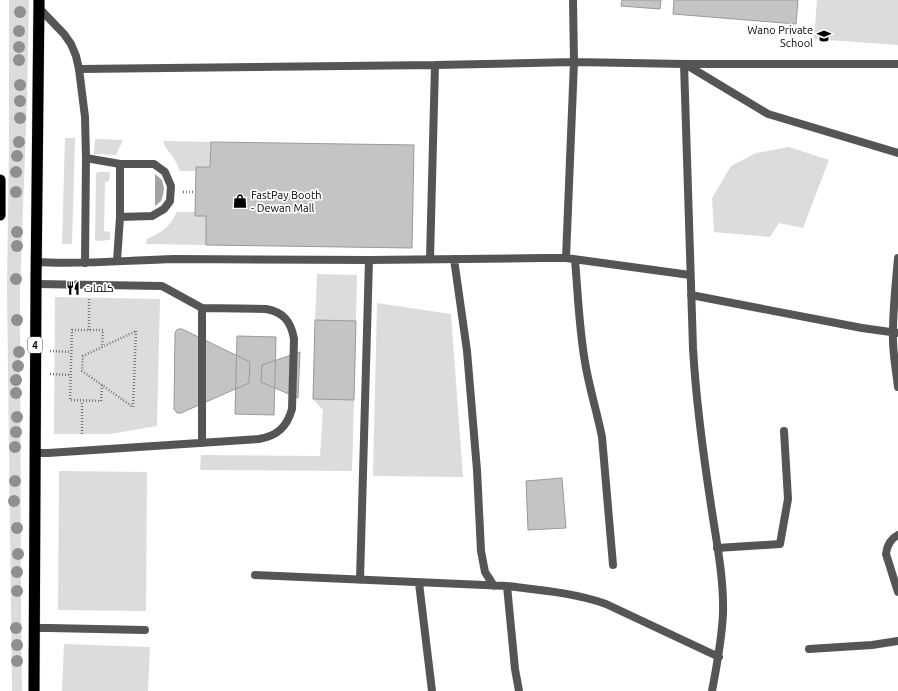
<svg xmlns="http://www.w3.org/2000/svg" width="898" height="691" viewBox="0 0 898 691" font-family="Ubuntu,Cairo,sans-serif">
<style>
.green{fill:#dcdcdc}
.water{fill:#a3a3a3}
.building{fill:#c4c4c4;stroke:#999}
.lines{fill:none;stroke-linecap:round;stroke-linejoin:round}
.trunk-casing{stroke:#dbdbdb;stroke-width:12}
.path{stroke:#777;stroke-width:2.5;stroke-dasharray:1 2;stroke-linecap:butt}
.service{stroke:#555;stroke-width:8}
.minor{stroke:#555;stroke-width:8}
.trunk{stroke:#000;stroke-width:11}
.tree{fill:#8f8f8f}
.labels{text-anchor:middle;stroke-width:3.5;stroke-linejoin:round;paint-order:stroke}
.shield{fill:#fff;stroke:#4c4c4c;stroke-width:1}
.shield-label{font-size:10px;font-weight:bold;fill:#000}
.poi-label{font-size:11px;fill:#000;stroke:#fff;text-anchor:start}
</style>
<rect width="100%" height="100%" fill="#fff"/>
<path class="green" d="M9,0H29L27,100L20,293L21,599L22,691H12L7,288L9,144Z
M817,0H898V45L814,39Z
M65,138H75L72,244H62Z
M95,139L123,140L116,155L94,154Z
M163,141L211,142L210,167H196V171H180L174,158L166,148Z
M789,147L829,160L803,228L779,223L770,237L714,232L712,198L731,166L756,153Z
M97,172H110L109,181L105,182L104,231L110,232V240L98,241L95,240L96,175Z
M177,212H195V216H206V245L146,244L147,239C162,232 169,228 177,212Z
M317,274L357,275L356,321L315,320Z
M55,297L160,299L157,426L110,434H54Z
M377,303L451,314L463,477L373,476Z
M313,399L354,400L352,471L200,470L201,455L320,456L323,410Z
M59,471L147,472L146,611L58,610Z
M64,644L150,647L148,691H62Z"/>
<path class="water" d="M155,174L162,180L164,188L163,195L161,201L155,206Z"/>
<path class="building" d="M622,0H661L660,9L621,6Z
M674,0H798L796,24L673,14Z
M211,142L414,145L412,248L206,245V216H195L196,167H210Z
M315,320L356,321L354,400L313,399Z
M178,329H182L250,362L249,383L181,413H177L174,409L175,334L176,331Z
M237,336L276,337L274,415L235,414Z
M300,352L298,398L261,382L262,365Z
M562,478L566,528L528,530L526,481Z"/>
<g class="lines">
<defs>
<path id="trunk" d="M0,180V215
M34,691L36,284L39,0"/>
</defs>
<use href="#trunk" class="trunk-casing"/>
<path class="path" d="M183,192H195
M89,330V298
M136,331L133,407L82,371L83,356Z
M50,351L71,352
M50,374L71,375
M102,385L101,401L70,400L72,330H103L102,347
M82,434V401"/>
<path class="service" d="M39,8L64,34L71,44L76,56L79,69L85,117L86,158L85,263
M86,158L120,164H154L165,172L171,186L170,201L164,209L152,216L120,217
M117,261L120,217V164
M202,308V443
M35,453H48L259,439C277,436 287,427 292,409L294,339C291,321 283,312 266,309L202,308L162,286L36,284"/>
<path class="minor" d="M684,64L693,348C696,401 703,453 711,505C716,540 724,577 723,613C722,639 717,665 712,691
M685,64L768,114L898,153
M79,69L435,65L574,62L684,64H898
M566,258L574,62L573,0
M898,258C896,282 893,307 893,332C892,350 896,369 898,387
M430,259L435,65
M454,259L467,351L477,470L481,551L485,572L494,586
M575,260C578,294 579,328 585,362C589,387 597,412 602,437L613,565
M36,262C83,265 129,260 175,259L369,260L544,258H566L690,275
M691,295L862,328L898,333
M898,535C890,539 887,545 886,554L898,592
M717,548L780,544L788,499L784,431
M255,575L507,586C540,590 575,593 606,604L719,657
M360,580L369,260
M419,583L432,691
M507,586L515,669L519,691
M35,628H49L145,630
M809,649L872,645L898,641"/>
<use href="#trunk" class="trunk"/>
</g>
<g class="tree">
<circle cx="20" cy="12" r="6"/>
<circle cx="19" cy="31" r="6"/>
<circle cx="19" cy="47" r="6"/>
<circle cx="19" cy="60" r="6"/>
<circle cx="20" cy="85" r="6"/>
<circle cx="20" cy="101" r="6"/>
<circle cx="20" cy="118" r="6"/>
<circle cx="19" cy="142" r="6"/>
<circle cx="17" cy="156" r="6"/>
<circle cx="16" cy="172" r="6"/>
<circle cx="16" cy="192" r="6"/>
<circle cx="17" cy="232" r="6"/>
<circle cx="17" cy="246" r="6"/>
<circle cx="16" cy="279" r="6"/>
<circle cx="17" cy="320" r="6"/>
<circle cx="19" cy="352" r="6"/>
<circle cx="18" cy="366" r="6"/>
<circle cx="16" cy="380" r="6"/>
<circle cx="16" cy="393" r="6"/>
<circle cx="17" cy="417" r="6"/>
<circle cx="16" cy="432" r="6"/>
<circle cx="15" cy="447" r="6"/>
<circle cx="15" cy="481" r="6"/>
<circle cx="14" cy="501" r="6"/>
<circle cx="17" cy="528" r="6"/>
<circle cx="18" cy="554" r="6"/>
<circle cx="17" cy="572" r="6"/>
<circle cx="17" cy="591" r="6"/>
<circle cx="16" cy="628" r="6"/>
<circle cx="17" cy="645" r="6"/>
<circle cx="17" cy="661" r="6"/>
</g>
<defs>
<symbol id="school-bare" viewBox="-9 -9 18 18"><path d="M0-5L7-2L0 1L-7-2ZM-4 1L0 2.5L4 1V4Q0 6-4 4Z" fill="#000" stroke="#fff" stroke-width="2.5" paint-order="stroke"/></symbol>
<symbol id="shop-bare" viewBox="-9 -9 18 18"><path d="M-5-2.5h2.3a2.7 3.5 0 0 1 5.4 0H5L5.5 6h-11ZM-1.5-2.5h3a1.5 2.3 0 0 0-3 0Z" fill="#000" stroke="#fff" stroke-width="2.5" paint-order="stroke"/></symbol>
<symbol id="restaurant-bare" viewBox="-9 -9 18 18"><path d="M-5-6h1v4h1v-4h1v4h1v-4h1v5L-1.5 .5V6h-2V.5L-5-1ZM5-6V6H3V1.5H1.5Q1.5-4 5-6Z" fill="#000" stroke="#fff" stroke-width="2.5" paint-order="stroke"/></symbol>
</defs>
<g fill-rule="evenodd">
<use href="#school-bare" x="814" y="26" width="20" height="20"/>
<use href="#shop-bare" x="230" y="191" width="20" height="20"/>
<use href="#restaurant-bare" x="63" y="278" width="20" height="20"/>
</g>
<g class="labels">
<rect class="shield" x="28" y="337" width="14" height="16" rx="3"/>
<g class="shield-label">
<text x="35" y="349">4</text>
</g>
<g class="poi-label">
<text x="813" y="34" text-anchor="end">Wano Private<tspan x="813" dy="13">School</tspan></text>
<text x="251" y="199">FastPay Booth<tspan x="251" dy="13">- Dewan Mall</tspan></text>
<text x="84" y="292">كلمات</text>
</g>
</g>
</svg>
